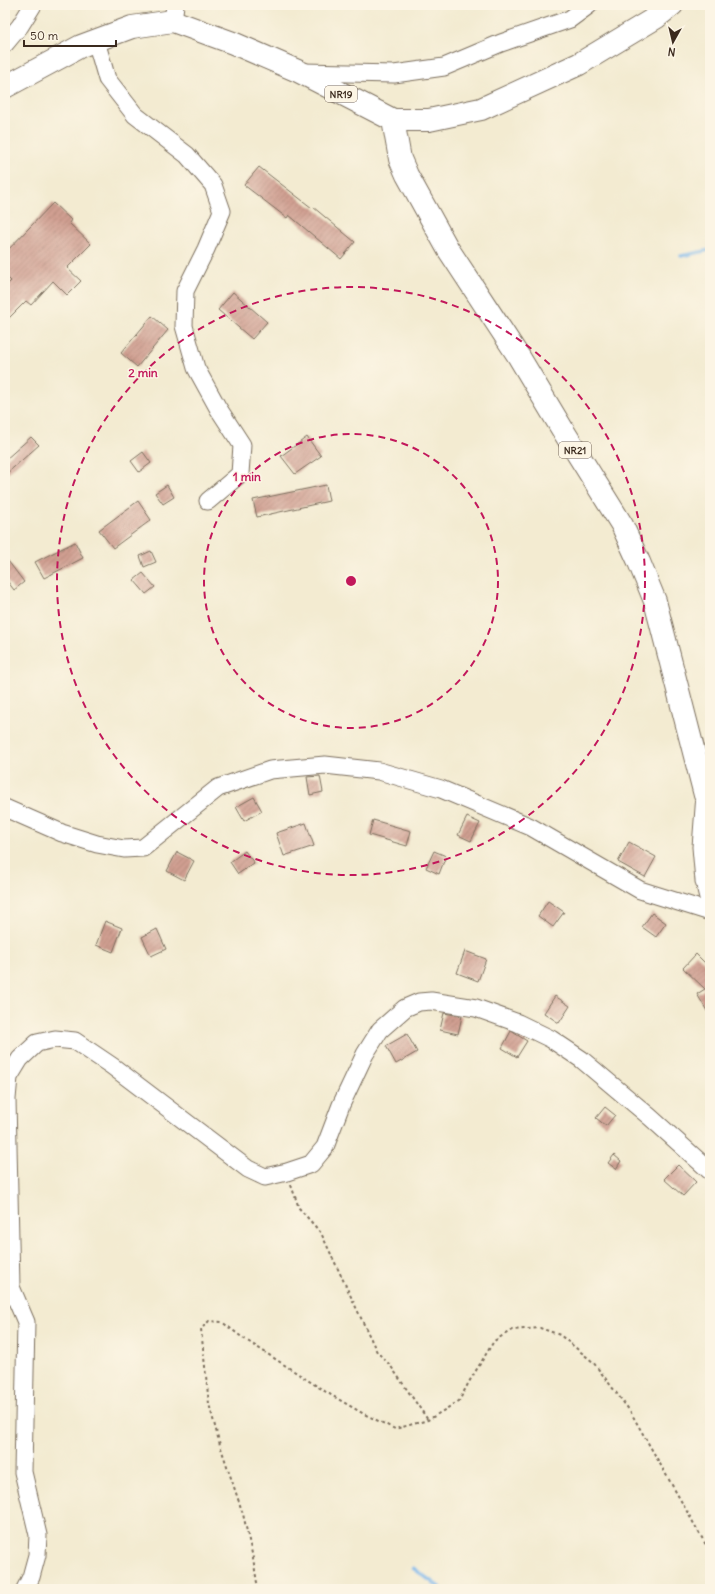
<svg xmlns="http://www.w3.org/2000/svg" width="715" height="1594" viewBox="0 0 715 1594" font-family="Delius,sans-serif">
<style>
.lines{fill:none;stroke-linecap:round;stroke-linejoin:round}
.stream{stroke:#78b5eb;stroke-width:3.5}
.building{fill:url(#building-hatch)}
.minor-casing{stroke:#7b6e5d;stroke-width:19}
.major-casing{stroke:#7b6e5d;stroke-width:24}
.path{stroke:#7b6e5d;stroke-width:2;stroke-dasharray:3 3;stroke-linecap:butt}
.minor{stroke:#fff;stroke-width:17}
.major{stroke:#fff;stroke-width:22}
.ring{fill:none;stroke:#c2185b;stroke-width:2;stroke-dasharray:7 5}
.labels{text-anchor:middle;stroke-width:3;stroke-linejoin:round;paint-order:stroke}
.shield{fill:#fcf5e5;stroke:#75675a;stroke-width:1}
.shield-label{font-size:10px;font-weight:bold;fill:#3b2a1e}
.centre{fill:#c2185b;stroke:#fcf5e5;stroke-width:2}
.ring-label{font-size:12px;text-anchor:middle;font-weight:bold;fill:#c2185b;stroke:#fcf5e5;stroke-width:3;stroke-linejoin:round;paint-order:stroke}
</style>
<defs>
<pattern id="building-hatch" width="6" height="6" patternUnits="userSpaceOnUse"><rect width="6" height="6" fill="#d09f91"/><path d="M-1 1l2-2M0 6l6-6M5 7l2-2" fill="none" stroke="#aa8276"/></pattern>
</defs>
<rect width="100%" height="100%" fill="#fcf5e5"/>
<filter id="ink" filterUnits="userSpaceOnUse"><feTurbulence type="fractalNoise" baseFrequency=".025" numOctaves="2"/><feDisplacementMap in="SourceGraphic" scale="8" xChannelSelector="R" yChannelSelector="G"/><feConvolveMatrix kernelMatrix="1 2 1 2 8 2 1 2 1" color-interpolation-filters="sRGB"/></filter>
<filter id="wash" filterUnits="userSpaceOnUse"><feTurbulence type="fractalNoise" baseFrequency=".012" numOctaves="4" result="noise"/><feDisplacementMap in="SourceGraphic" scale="16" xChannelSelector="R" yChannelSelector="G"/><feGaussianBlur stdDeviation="0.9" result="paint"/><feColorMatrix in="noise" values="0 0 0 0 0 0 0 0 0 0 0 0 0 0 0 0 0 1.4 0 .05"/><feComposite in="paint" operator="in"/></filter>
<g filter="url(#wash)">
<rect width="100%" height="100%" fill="#f3ebd1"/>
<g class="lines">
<path class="stream" d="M681,256L710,250
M413,1568L442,1589"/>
</g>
<g id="blocks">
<path class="building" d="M259,167L312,208L313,207L355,242L341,259L289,215L287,218L244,185Z
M53,203L71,220L69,223L91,244L67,268L81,281L67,295L53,281L31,305L26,301L5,322V287L11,281L5,275V253Z
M233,292L267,322L252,339L218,310Z
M152,316L168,330L137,367L121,353Z
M31,437L39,445L5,475V460Z
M307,437L321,456L295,474L281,456Z
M143,452L151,463L139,472L131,461Z
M167,485L174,497L163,504L155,493Z
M326,485L329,501L257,517L253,500Z
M138,501L151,520L113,548L99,530Z
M75,542L83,558L44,578L35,562Z
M151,551L156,562L144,567L140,556Z
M5,557L24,582L14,590L5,578Z
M143,573L155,587L146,594L134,580Z
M320,776L323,792L310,795L307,777Z
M254,797L262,811L244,821L236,807Z
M467,817L480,823L471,841L458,835Z
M373,820L411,831L407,846L369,835Z
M306,823L314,846L284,856L276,833Z
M629,842L656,857L645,877L618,862Z
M245,851L254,863L238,874L230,862Z
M434,851L446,856L439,874L426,868Z
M177,852L194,861L184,880L167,871Z
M548,901L564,912L553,927L538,916Z
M652,913L666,923L656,937L642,927Z
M105,921L122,928L113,952L96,945Z
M157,929L166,949L151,956L142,937Z
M465,951L486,959L478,981L457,973Z
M696,954L710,968V1016L697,994L705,989L683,968Z
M555,996L570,1006L559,1023L544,1013Z
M444,1013L462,1016L458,1034L440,1030Z
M511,1031L527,1041L517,1057L502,1048Z
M407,1034L417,1052L396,1064L386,1046Z
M605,1107L615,1115L606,1126L596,1118Z
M614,1155L621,1161L616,1169L608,1163Z
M678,1165L696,1182L683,1196L664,1179Z"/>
</g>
</g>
<g filter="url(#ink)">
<use href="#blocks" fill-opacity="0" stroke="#7b6e5d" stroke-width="1"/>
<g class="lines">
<defs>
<path id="minor" d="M173,21L175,5
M96,41L107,79L135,115L187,155L213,185L222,211L206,249L185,291L184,326L196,368L218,408L242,445L240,474L208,501
M5,44L20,26L33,5
M303,72L394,74L444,67L501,43L570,19L589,5
M705,795L701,847L704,881L710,906
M5,808L62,833L97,844L124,849L143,848L218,788L270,770L325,765L379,771L441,789L531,827L640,890L710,912
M25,1589L31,1577L37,1555L38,1535L23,1472L26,1322L11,1287L7,1099L9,1077L20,1059L37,1043L55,1039L75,1041L112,1066L248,1169L265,1177L287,1172L311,1164L325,1147L341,1105L365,1054L380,1030L405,1008L419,1002L431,1001L476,1008L518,1023L551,1039L581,1059L650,1117L710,1171"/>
<path id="major" d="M5,87L81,46L132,27L173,21L233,43L300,72L393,120H429L481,109L579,64L657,17L672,5
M393,120L400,159L407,175L448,249L519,357L564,432L622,525L639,562L655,601L705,795L710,800"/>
</defs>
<use href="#minor" class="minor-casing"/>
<use href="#major" class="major-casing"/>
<path class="path" d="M291,1185L299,1208L321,1233L377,1352L390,1365L428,1420
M258,1589L253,1558L243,1514L220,1445L209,1404L201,1329L209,1321L222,1322L243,1338L326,1392L364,1414L395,1429L428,1420L459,1401L469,1382L494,1341L512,1330L540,1328L560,1335L593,1362L630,1411L710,1552"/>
<use href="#minor" class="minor"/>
<use href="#major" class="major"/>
</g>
</g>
<g class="ring">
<circle cx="351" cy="581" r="147"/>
<circle cx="351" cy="581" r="294"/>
</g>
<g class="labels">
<g class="shield">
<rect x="325" y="86" width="32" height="16" rx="3"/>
<rect x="559" y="442" width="32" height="16" rx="3"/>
</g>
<g class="shield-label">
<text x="341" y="98">NR19</text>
<text x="575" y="454">NR21</text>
</g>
</g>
<circle cx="351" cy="581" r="6" class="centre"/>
<g class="ring-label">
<text x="143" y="377">2 min</text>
<text x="247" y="481">1 min</text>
</g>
<rect width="715" height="1594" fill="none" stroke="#fcf5e5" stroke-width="20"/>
<g transform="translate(673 42) rotate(188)" stroke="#fcf5e5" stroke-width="3" paint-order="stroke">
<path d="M0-3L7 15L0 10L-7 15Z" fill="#3b2a1e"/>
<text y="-6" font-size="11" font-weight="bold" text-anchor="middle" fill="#3b2a1e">N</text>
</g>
<path d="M24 40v6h92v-6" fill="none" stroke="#3b2a1e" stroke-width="2"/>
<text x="30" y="40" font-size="12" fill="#3b2a1e" stroke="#fcf5e5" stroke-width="3" paint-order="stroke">50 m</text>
</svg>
